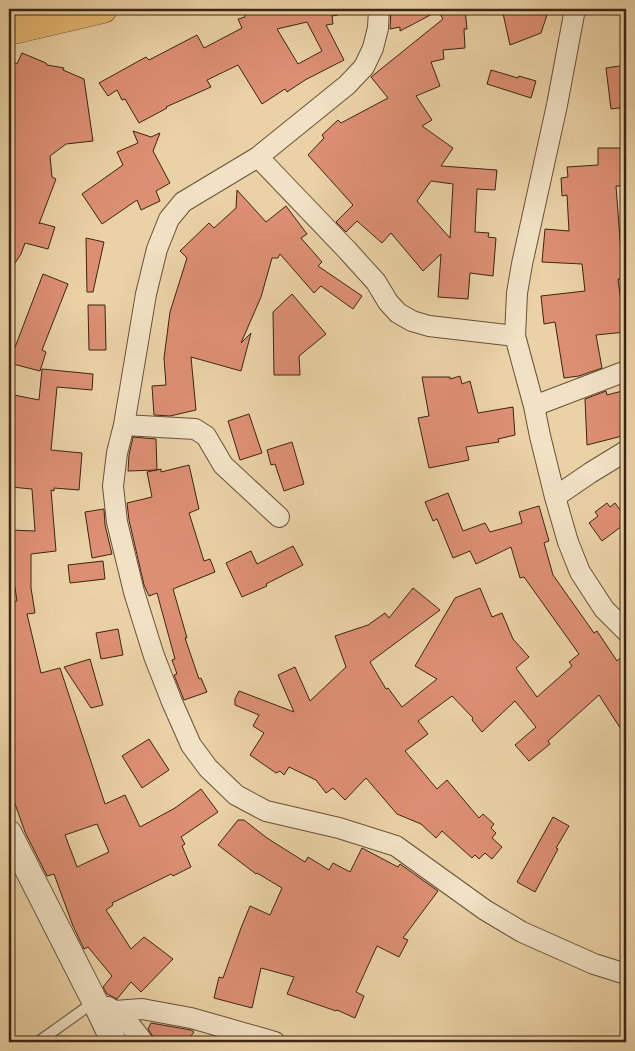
<svg xmlns="http://www.w3.org/2000/svg" width="635" height="1051" viewBox="0 0 635 1051" font-family="'Old Standard TT',serif">
<style>
.building{fill:#dd8f74;stroke:#3c2513;fill-rule:evenodd}
.lines{fill:none;stroke-linecap:round;stroke-linejoin:round}
.service-casing{stroke:#685038;stroke-width:12}
.minor-casing{stroke:#685038;stroke-width:22}
.tertiary-casing{stroke:#685038;stroke-width:27}
.trunk-casing{stroke:#3c2513;stroke-width:29}
.service{stroke:#f1e2c5;stroke-width:10}
.minor{stroke:#f1e2c5;stroke-width:20}
.tertiary{stroke:#f1e2c5;stroke-width:25}
.trunk{stroke:#e5b973;stroke-width:28}
</style>
<rect width="100%" height="100%" fill="#ead2a6"/>
<filter id="stains"><feTurbulence type="fractalNoise" baseFrequency=".004" numOctaves="4"/><feColorMatrix values="0 0 0 0 .2 0 0 0 0 .09 0 0 0 0 .02 0 0 0 .5 -.17"/></filter>
<radialGradient id="worn" r=".72"><stop offset=".6" stop-color="#630" stop-opacity="0"/><stop offset="1" stop-color="#630" stop-opacity=".3"/></radialGradient>
<path class="building" d="M243,9H337L338,15L332,16L333,24L326,25L344,60L305,80L287,92L285,89L262,104L238,65L207,80L211,87L166,107L167,108L139,123L125,99L122,100L117,90L108,96L99,83L146,57L149,60L197,35L204,48L242,28L238,19L245,17ZM307,22L322,51L298,64L277,29Z
M391,9H465L467,29H464L465,48L443,50L444,59L431,62L440,86L416,96L432,120L422,126L453,148L441,166L497,170L495,190L477,189L475,232L489,233L488,237L496,238L493,276L470,273L468,299L438,297L441,254L423,271L391,233L382,243L357,221L346,232L336,222L353,205L308,155L324,138L322,135L338,120L341,123L388,98L371,77L443,19L438,11L400,31V27L390,29ZM431,181L453,184L450,238L417,201Z
M502,9H549L541,33L510,45Z
M22,53L46,63L47,65L64,68L63,70L84,79L93,141L66,144L50,156L52,177L56,179L39,224L40,223L55,227L48,249L25,243L21,254L9,272V102L14,87L9,85V60L17,64Z
M626,65V107L611,109L606,68Z
M491,70L518,78L519,76L536,81L531,98L487,84Z
M133,131L151,137L160,133L153,151L170,183L156,191L160,201L141,210L137,200L102,224L82,194L123,165L117,152L138,143Z
M598,148H626V186H616L623,279H618L625,332L596,335L602,368L579,376L564,378L555,322L544,324L541,296L585,291L582,264L542,262L545,229L569,231L567,195L562,196L561,178L568,177L567,167L598,165Z
M237,190L266,222L286,206L307,234L301,238L322,262L318,266L362,296L353,309L321,286L314,293L280,254L278,258H272L261,297L241,343L251,333L241,371L191,357L196,410L170,416L154,415L152,386L166,385L164,358L170,312L187,258L180,251L209,223L214,228L236,208Z
M86,238L104,242L93,292H87Z
M43,274L68,284L42,350L46,352L40,371L9,363Z
M292,294L326,334L299,356L300,375H274L273,312Z
M88,305H105L106,350H89Z
M42,369L93,374L92,390L57,387L51,450L82,453L79,490L54,488V491L51,490L56,551L31,554V588L35,613L27,614L41,673L60,668L105,804L125,795L140,827L175,808L201,789L218,812L181,837L185,844L182,846L191,867L173,876L171,874L112,903L113,905L106,910L131,949L144,937L173,959L141,992L131,982L117,999L107,994L103,987L112,976L88,947L84,949L73,926L54,874L47,876L25,832L9,787V603L17,601L13,575H11V530L35,531L32,489L11,487L13,464H9V394L39,400ZM97,824L109,852L77,867L65,835Z
M460,376L462,384L470,381L478,413L513,407L515,435L498,439L499,442L466,447L469,460L429,468L418,418L429,416L422,377H450V379Z
M626,390V435L587,445L585,399L606,391L607,395Z
M249,414L262,453L240,460L228,421Z
M133,437L156,439L157,470L128,471L129,455Z
M292,442L304,484L284,491L275,464L271,465L267,450Z
M189,465L199,509L189,513L204,561L210,559L215,572L173,589L187,638H185L199,679L201,678L207,692L184,700L174,675L177,674L172,660L175,659L157,593L149,596L144,585L129,520L127,503L152,497L147,472L161,469V472Z
M448,493L463,531L485,523L490,532L522,523L519,512L539,506L549,541L544,543L553,575L594,633L597,631L617,661L626,653V737L599,695L548,741L550,744L529,761L515,745L536,727L515,701L482,732L472,720L473,718L452,696L418,721L428,734L405,751L437,789L447,780L479,818L483,814L494,824L491,828L496,833L492,838L502,847L492,859L485,853L479,859L475,855L472,858L442,831L436,838L421,824L397,814L366,778L345,800L333,788L326,793L316,780L289,767L284,775L280,771L276,773L250,755L264,733L253,726L259,715L235,705V699L239,691L294,712L278,675L295,667L310,701L346,667L335,636L368,625L385,613L389,618L413,588L440,610L370,662L386,689L388,688L402,707L437,679L415,666L455,598L480,588L492,617L502,613L513,639L529,657L516,668L537,697L572,666L569,662L579,654L524,577L520,578L511,547L476,564L470,551L453,558L437,519L433,521L425,502Z
M607,503L610,507L615,503L626,518V523L602,541L589,523L598,516L595,512Z
M104,509L105,525L112,554L92,558L85,512Z
M293,546L303,565L266,584L267,586L242,597L226,563L251,551L257,564Z
M103,561L105,579L70,583L68,565Z
M118,629L123,655L101,659L96,633Z
M90,659L103,705L91,708L64,667Z
M149,739L169,770L142,788L122,756Z
M553,817L569,826L556,848L558,849L535,892L517,882Z
M238,820H244L267,838L305,862L308,857L329,870L333,863L350,872L362,848L398,867L400,864L438,891L403,938L408,940L399,957L377,946L356,992L364,996L355,1018L337,1010L336,1011L287,994L294,977L261,968L252,1008L214,998L219,977L223,978L241,928L250,906L270,915L282,888L257,873L256,874L218,845Z
M151,1023L191,1030L194,1032L191,1036L201,1042H161L154,1038L148,1029Z"/>
<g class="lines">
<defs>
<path id="service" d="M38,1042L94,1002"/>
<path id="minor" d="M379,9L378,28L373,48L364,67L347,85L258,157L183,202L169,219L157,249L146,294L124,425L117,453L113,486L117,522L134,592L154,656L172,702L191,745L208,768L236,795L266,811L339,828L396,846L485,910L522,932L594,964L626,974
M575,9L557,105L522,264L517,293L515,336L534,406L540,436L555,497L568,542L580,572L604,609L626,631
M258,157L347,250L376,282L388,302L398,313L412,321L429,326L515,336
M534,406L626,371
M124,425L195,429L206,436L223,465L279,517
M555,497L590,473L626,451
M108,1007C123,1015 133,1028 143,1042
M115,1011L142,1009L191,1018L275,1042"/>
<path id="tertiary" d="M10,9V31
M9,833L95,1002L114,1042"/>
<path id="trunk" d="M9,31L103,9"/>
</defs>
<use href="#service" class="service-casing"/>
<use href="#minor" class="minor-casing"/>
<use href="#tertiary" class="tertiary-casing"/>
<use href="#trunk" class="trunk-casing"/>
<use href="#service" class="service"/>
<use href="#minor" class="minor"/>
<use href="#tertiary" class="tertiary"/>
<use href="#trunk" class="trunk"/>
</g>
<rect width="635" height="1051" fill="none" stroke="#ead2a6" stroke-width="30"/>
<rect x="10" y="10" width="615" height="1031" fill="none" stroke="#3c2513" stroke-width="2.5"/>
<rect x="15" y="15" width="605" height="1021" fill="none" stroke="#3c2513"/>
<rect width="100%" height="100%" filter="url(#stains)"/>
<rect width="100%" height="100%" fill="url(#worn)"/>
</svg>
